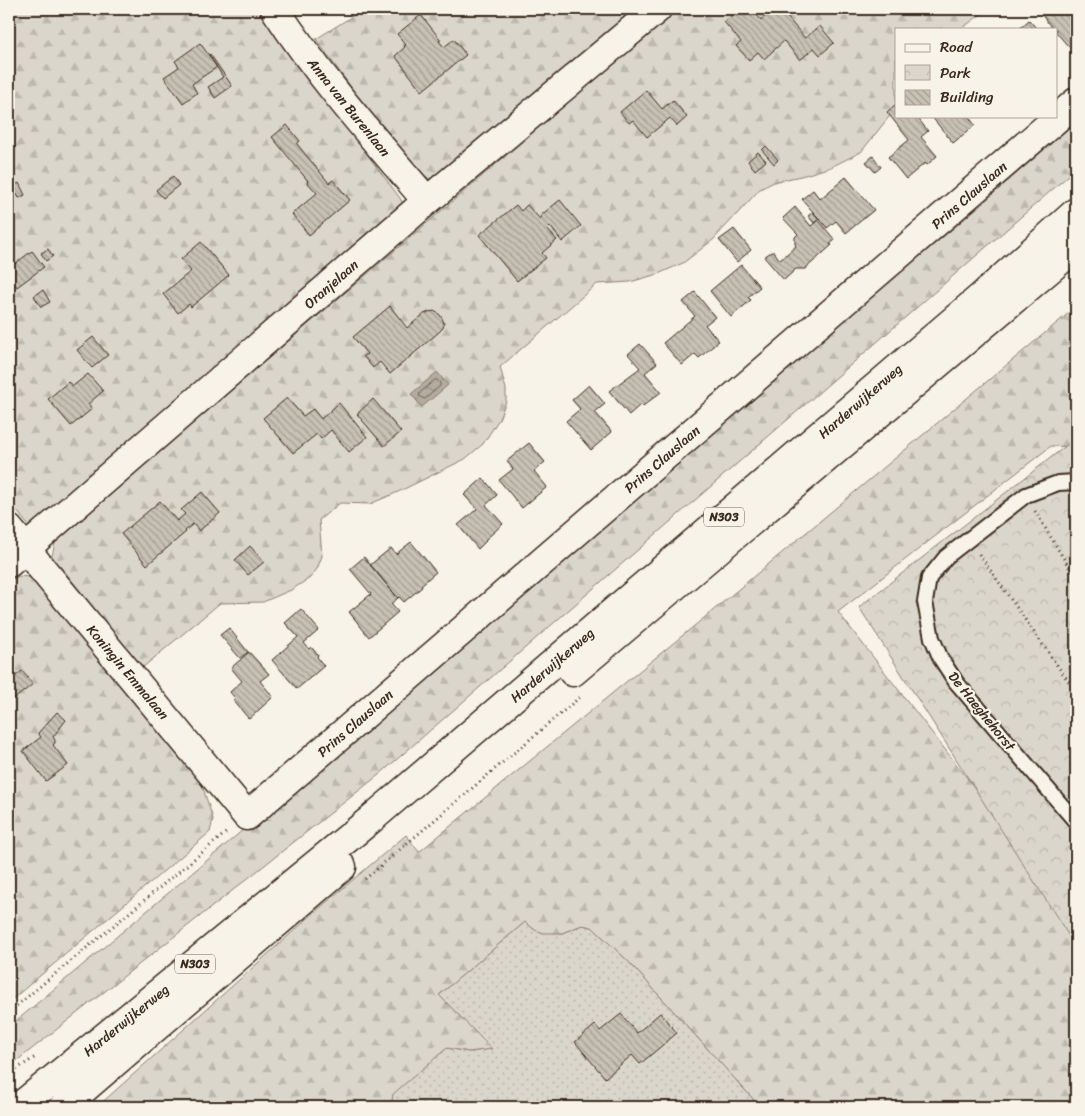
<svg xmlns="http://www.w3.org/2000/svg" width="1085" height="1116" viewBox="0 0 1085 1116" font-family="Sriracha,sans-serif">
<style>
.grass{fill:url(#grass-dots);stroke:#8b8074}
.forest{fill:url(#forest-firs);stroke:#8b8074}
.park{fill:url(#park-crowns);stroke:#8b8074}
.water{fill:url(#water-ripples);stroke:#84786c}
.lines{fill:none;stroke-linecap:round;stroke-linejoin:round}
.shore{stroke:#6b5e52;stroke-width:1}
.building{fill:url(#building-back-hatch);stroke:#3b2a1e}
.lane-casing{stroke:#3b2a1e;stroke-width:18}
.street-casing{stroke:#3b2a1e;stroke-width:31}
.primary-casing{stroke:#3b2a1e;stroke-width:31}
.path{stroke:#3b2a1e;stroke-width:3;stroke-dasharray:1 4;stroke-linecap:butt}
.lane{stroke:#f7f3e8;stroke-width:14}
.street{stroke:#f7f3e8;stroke-width:28}
.primary{stroke:#f7f3e8;stroke-width:28}
.labels{text-anchor:middle;stroke-width:4.5;stroke-linejoin:round;paint-order:stroke}
.shield{fill:#f7f3e8;stroke:#73665b;stroke-width:1}
.shield-label{font-size:12px;font-weight:bold;fill:#3b2a1e}
.street-label{font-size:14px;fill:#3b2a1e;stroke:#f7f3e8}
</style>
<defs>
<pattern id="grass-dots" width="8" height="8" patternUnits="userSpaceOnUse" patternTransform="scale(1.25)"><rect width="8" height="8" fill="#dbd6cb"/><path d="M2 2h.1M6 6h.1" fill="none" stroke="#bdb8ae" stroke-width="1.8" stroke-linecap="round"/></pattern>
<pattern id="forest-firs" width="22" height="20" patternUnits="userSpaceOnUse" patternTransform="scale(1.25)"><rect width="22" height="20" fill="#dbd6cb"/><path d="M5 1l3.5 6h-7zM16 11l3.5 6h-7z" fill="#bdb8ae"/></pattern>
<pattern id="park-crowns" width="20" height="18" patternUnits="userSpaceOnUse" patternTransform="scale(1.25)"><rect width="20" height="18" fill="#dbd6cb"/><path d="M2 6a3 3 0 1 1 6 0M12 15a3 3 0 1 1 6 0" fill="none" stroke="#bdb8ae"/></pattern>
<pattern id="water-ripples" width="26" height="14" patternUnits="userSpaceOnUse" patternTransform="scale(1.25)"><rect width="26" height="14" fill="#b4aca0"/><path d="M2 4q2-2 4 0t4 0M15 11q2-2 4 0t4 0" fill="none" stroke="#948c82"/></pattern>
<pattern id="building-back-hatch" width="6" height="6" patternUnits="userSpaceOnUse" patternTransform="scale(1.25)"><rect width="6" height="6" fill="#c8c1b6"/><path d="M-1 5l2 2M0 0l6 6M5-1l2 2" fill="none" stroke="#a49d93"/></pattern>
</defs>
<rect width="100%" height="100%" fill="#f7f3e8"/>
<filter id="ink" filterUnits="userSpaceOnUse"><feTurbulence type="fractalNoise" baseFrequency=".02" numOctaves="2"/><feDisplacementMap in="SourceGraphic" scale="10" xChannelSelector="R" yChannelSelector="G"/><feConvolveMatrix kernelMatrix="1 2 1 2 8 2 1 2 1" color-interpolation-filters="sRGB"/></filter>
<g filter="url(#ink)">
<path class="grass" d="M525,922L535,930L562,933L582,925L592,927L628,961L754,1100L745,1107H391L392,1094L447,1048L469,1052L491,1049L439,995Z"/>
<path class="forest" d="M9,9H262L339,117L400,198L407,212L32,530L9,501Z
M364,9H641L437,184L408,164L361,101L316,39Z
M678,9H988L961,29H896V109L892,113L861,152L831,167L805,175L774,182L760,189L714,239L683,263L658,274L630,282L597,284L500,367L506,389V401L499,419L483,444L465,459L398,492L370,504L340,503L319,520L322,556L317,569L310,578L291,590L263,602L220,603L142,668L52,556L55,543L74,524Z
M1076,122V169L380,774L9,1067V1027L223,847L564,555L962,221Z
M1076,307V447L1051,446L838,612L1076,918V1107H745L754,1100L628,961L592,927L582,925L562,933H544L535,930L525,922L439,995L492,1049L469,1052L447,1048L393,1094L391,1107H97L316,911L406,835L419,852L710,613Z
M19,576L37,578L202,785L213,819L210,832L9,1002V581Z"/>
<path class="park" d="M1076,438V947L859,607Z"/>
<path class="water" d="M437,372L448,385L422,407L411,394Z"/>
<g class="lines">
<path class="shore" d="M435,380H437L440,383V386L425,399L422,398L419,396L420,393Z"/>
</g>
<path class="building" d="M740,9H752L761,20L774,9H780L805,38L820,26L834,43L820,55L814,48L800,60L784,41L764,59L758,52L749,60L736,46L741,42L724,22Z
M1044,9H1072L1076,14V39L1068,46L1056,32V29H1053L1041,14L1045,10Z
M421,15L441,40L439,41L444,47L454,39L466,55L422,91L395,56L405,47L404,46L406,45L397,34Z
M1029,20L1037,29H1019Z
M200,43L217,67L192,84L197,93L183,103L164,77L179,67L175,61Z
M210,54L232,86L215,98L208,87L223,77L209,55Z
M646,90L662,109L673,100L687,117L677,126L670,118L647,137L633,120L629,123L620,112Z
M896,104V116H916L928,131L921,137L937,156L927,165L925,163L906,179L888,157L909,140L887,112Z
M931,116H968L975,125L953,143Z
M287,125L300,141L297,144L329,183L333,180L350,200L309,235L292,214L317,193L307,182L308,181L272,137Z
M766,146L778,160L774,164L762,150Z
M758,152L766,161L755,170L748,161Z
M873,156L881,167L875,172L866,162Z
M173,176L179,185L163,198L156,190Z
M846,177L874,210L846,233L836,221L827,228L802,199L813,190L820,199Z
M19,183L25,195L19,198L17,194L11,197L9,193L15,190L13,186Z
M560,200L581,226L562,242L550,226L547,229L557,240L542,253L546,258L517,281L479,235L516,205L521,211L527,205L540,219L542,217L540,216Z
M795,207L811,226L818,220L835,240L830,244L832,245L805,269H796L784,280L764,257L771,252H774L780,260L796,246L795,244V237L798,234L783,218Z
M813,212L819,219L814,223L808,216Z
M734,229L751,250L737,262L719,240Z
M201,242L229,275L191,307L189,304L178,313L163,294L191,271L181,259Z
M48,249L53,256L46,261L41,253Z
M32,251L44,267L17,287L9,275V268Z
M741,265L760,287L748,297L751,300L731,317L710,291Z
M43,290L50,302L41,307L34,296Z
M695,292L715,317L705,325L719,341L699,358L695,354L682,365L663,343L695,316L683,302Z
M390,306L407,328L424,314L429,312L434,311L439,314L442,318L444,323L443,328L439,332L390,374L380,362L373,368L363,356L367,354L353,337Z
M93,337L108,355L92,368L77,350Z
M640,344L657,363L645,373L661,392L643,406L640,405L629,415L609,391L640,368L628,354Z
M88,374L103,391L88,404L92,409L71,426L48,399L68,382L73,386Z
M589,385L605,404L595,412L612,432L591,450L566,421L580,409L572,400Z
M287,398L303,416L313,409L321,419L339,403L367,437L349,452L331,430L321,439L317,434L293,453L263,418Z
M373,399L401,432L384,446L357,414Z
M529,443L545,462L534,471L547,487L522,508L499,480L513,469L507,461Z
M483,478L497,495L486,505L503,524L485,540L486,541L478,549L458,525L477,509L464,495Z
M202,492L220,513L199,531L193,524L185,531L186,532L147,565L121,534L160,501L177,521L185,514L181,510Z
M411,542L436,572L421,585L422,587L404,602L399,597L398,598L370,565L391,548L396,554Z
M250,546L264,562L248,575L235,560Z
M364,557L398,598L391,604L398,612L369,637L349,612L371,594L350,569Z
M301,609L319,630L304,643L309,649L311,647L318,655L317,657L324,666L297,689L272,660L298,637L285,623Z
M229,628L248,652L240,658L220,635Z
M249,652L269,674L260,681L273,697L249,719L233,700L235,698L230,692L242,681L231,668Z
M22,671L33,684L9,703V681Z
M57,712L66,720L53,737L55,740V743L53,745L68,765L46,781L23,751L41,737L38,733Z
M660,1013L677,1033L640,1064L632,1055L605,1078L575,1042L595,1025L600,1031L621,1014L637,1033Z"/>
<g class="lines">
<defs>
<path id="lane" d="M1076,482L1058,483L1026,495L946,557L929,578L925,602L932,638L941,659L956,682L1076,822"/>
<path id="street" d="M275,9C320,78 374,139 427,201
M9,529L247,816L1076,102
M9,563L427,201L657,9"/>
<path id="primary" d="M573,672L1076,247
M19,1107L370,820L981,297L1076,212
M63,1107L342,867"/>
</defs>
<use href="#lane" class="lane-casing"/>
<use href="#street" class="street-casing"/>
<use href="#primary" class="primary-casing"/>
<path class="path" d="M1035,511L1076,579
M979,554L1076,692
M365,879L580,697
M9,1012L228,831
M9,1076L20,1067L37,1056"/>
<use href="#lane" class="lane"/>
<use href="#street" class="street"/>
<use href="#primary" class="primary"/>
</g>
</g>
<g class="labels">
<g class="shield">
<rect x="704" y="507.5" width="40" height="19" rx="4"/>
<rect x="175" y="954.5" width="40" height="19" rx="4"/>
</g>
<g class="shield-label">
<text x="724" y="521">N303</text>
<text x="195" y="968">N303</text>
</g>
<g class="street-label">
<text transform="translate(349 107) rotate(51)" y="5">Anna van Burenlaan</text>
<text transform="translate(969 195) rotate(-41)" y="5">Prins Clauslaan</text>
<text transform="translate(331 284) rotate(-41)" y="5">Oranjelaan</text>
<text transform="translate(860 401) rotate(-41)" y="5">Harderwijkerweg</text>
<text transform="translate(662 459) rotate(-41)" y="5">Prins Clauslaan</text>
<text transform="translate(552 665) rotate(-41)" y="5">Harderwijkerweg</text>
<text transform="translate(128 672) rotate(50)" y="5">Koningin Emmalaan</text>
<text transform="translate(982 711) rotate(51)" y="5">De Haeghehorst</text>
<text transform="translate(355 723) rotate(-41)" y="5">Prins Clauslaan</text>
<text transform="translate(126 1020) rotate(-39)" y="5">Harderwijkerweg</text>
</g>
</g>
<rect width="1085" height="1116" fill="none" stroke="#f7f3e8" stroke-width="30"/>
<rect x="15" y="15" width="1055" height="1086" fill="none" stroke="#3b2a1e" stroke-width="2" filter="url(#ink)"/>
<rect x="895" y="28" width="162" height="90" fill="#f7f3e8" stroke="#aca397"/>
<rect x="905" y="44" width="25" height="8" fill="#f7f3e8" stroke="#aca397"/>
<text x="940" y="52" font-size="15" fill="#3b2a1e">Road</text>
<rect x="905" y="65" width="25" height="15" fill="url(#park-crowns)" stroke="#aca397"/>
<text x="940" y="78" font-size="15" fill="#3b2a1e">Park</text>
<rect x="905" y="90" width="25" height="15" fill="url(#building-back-hatch)" stroke="#aca397"/>
<text x="940" y="102" font-size="15" fill="#3b2a1e">Building</text>
</svg>
